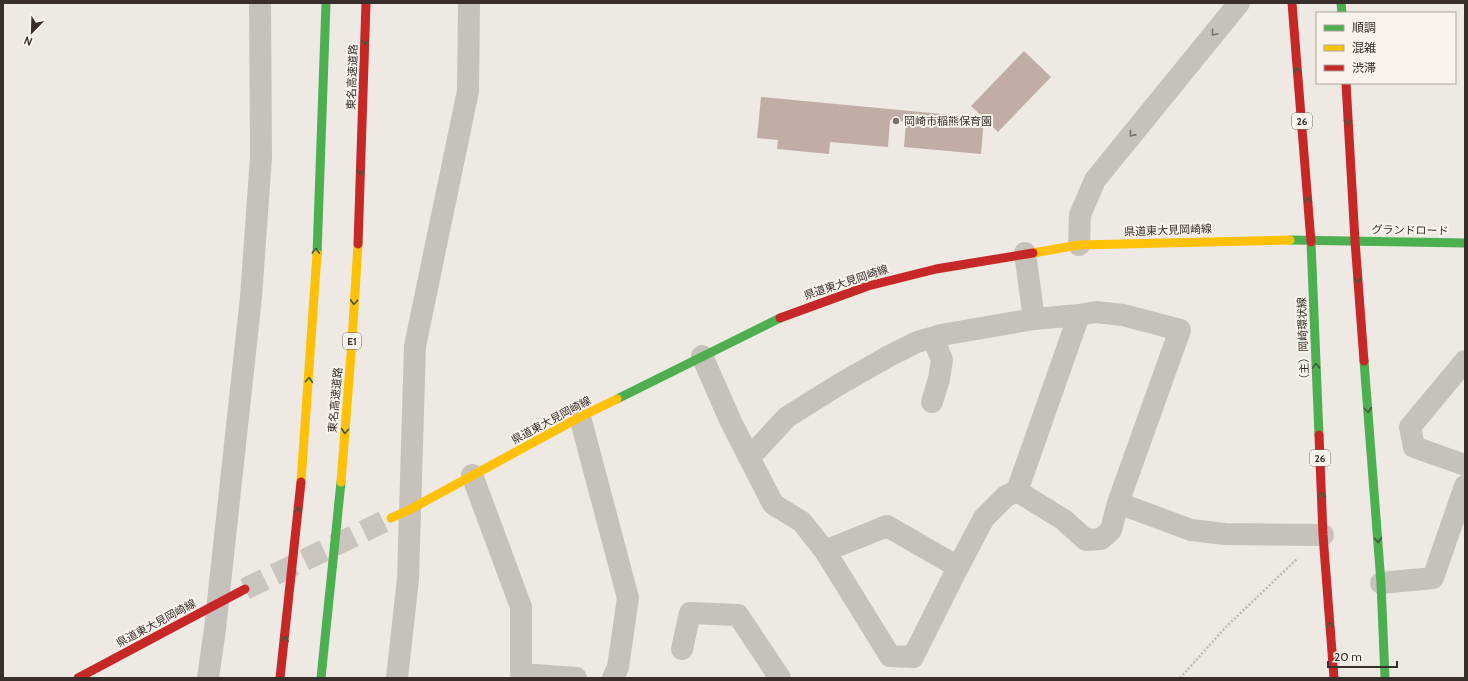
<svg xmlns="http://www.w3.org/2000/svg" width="1468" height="681" viewBox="0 0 1468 681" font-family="Cabin,'Noto Sans JP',sans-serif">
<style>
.building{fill:#c0ada5}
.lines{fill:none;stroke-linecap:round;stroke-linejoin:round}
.secondary-tunnel{stroke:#cac4be;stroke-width:22;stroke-dasharray:22 11;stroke-linecap:butt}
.path{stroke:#c0b9b4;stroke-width:2.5;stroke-dasharray:2 2;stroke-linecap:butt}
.street{stroke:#c7c1bc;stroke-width:22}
.fast{stroke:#4caf50;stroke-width:9}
.slow{stroke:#ffc107;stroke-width:9}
.jam{stroke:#c62828;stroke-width:9}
.oneway{stroke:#78706c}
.oneway2{stroke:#3f5b37}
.poi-dot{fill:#786f6b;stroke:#f9f3eb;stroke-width:1.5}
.labels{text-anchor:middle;stroke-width:4;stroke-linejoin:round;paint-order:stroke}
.shield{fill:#f9f3eb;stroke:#726964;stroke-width:1}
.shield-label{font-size:10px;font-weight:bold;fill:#382e2a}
.street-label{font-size:11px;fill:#382e2a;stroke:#f9f3eb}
.poi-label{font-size:11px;fill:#382e2a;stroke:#f9f3eb;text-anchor:start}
</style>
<rect width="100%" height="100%" fill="#eee9e3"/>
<path class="building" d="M1024,51L1051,77L998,132L971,106Z
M761,97L984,118L981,154L904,147L906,122L890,120L888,147L830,142L829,154L777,149L778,140L757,138Z"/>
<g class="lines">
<path class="secondary-tunnel" d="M245,589L391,518"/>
<path class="path" d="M1180,678L1225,628L1298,558"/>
<path class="street" d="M1079,245L1080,215L1095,180L1239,3
M1025,253L1034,319
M702,356L731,422L773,504L802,522L825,551L890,656L913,657L958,567L984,518L1006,496L1017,491L1064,520L1086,540L1101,539L1111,530L1118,503L1191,530L1225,534L1323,535
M1465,361L1410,427L1414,447L1465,465
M932,402L939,379L942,360L933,338
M580,417L628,598L618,667L613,678
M750,457L787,417L840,384L889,356L917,342L941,335L1034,319L1079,315L1096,312L1123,315L1180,330L1118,503
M472,475L521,607V674L576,678
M1017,491L1079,315
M825,551L887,526L958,567
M1381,583L1433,578L1465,486
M682,649L690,613L738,615L780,678
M208,678L215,629L251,297L261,157L260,3
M397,678L408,579L415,346L468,91L469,3"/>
<path class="fast" d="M1341,3L1342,13
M1290,240L1465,243
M1311,242L1319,435
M317,254L326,3
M1364,361L1381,583L1385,678
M617,399L780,318
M321,678L341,482"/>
<path class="slow" d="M1033,253L1079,245L1290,240
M301,482L317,254
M341,482L352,341L358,244
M391,518L409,510L580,417L617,399"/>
<path class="jam" d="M1292,3L1311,242
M1346,83L1355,241L1364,361
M358,244L366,3
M780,318L868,286L936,269L1033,253
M1319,435L1323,535L1334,678
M78,678L245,589
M280,678L301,482"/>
</g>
<defs><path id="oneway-chevron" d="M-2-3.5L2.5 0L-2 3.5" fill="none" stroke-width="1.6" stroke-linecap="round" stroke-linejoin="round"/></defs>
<g class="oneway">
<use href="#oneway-chevron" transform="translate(1214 33) rotate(130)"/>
<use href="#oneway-chevron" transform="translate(1132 134) rotate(129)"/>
</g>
<g class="oneway2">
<use href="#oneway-chevron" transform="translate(365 42) rotate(91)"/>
<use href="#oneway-chevron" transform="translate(1297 70) rotate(-95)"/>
<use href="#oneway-chevron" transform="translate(1348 122) rotate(87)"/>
<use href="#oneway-chevron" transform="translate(360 172) rotate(93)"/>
<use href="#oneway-chevron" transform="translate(1308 200) rotate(-95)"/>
<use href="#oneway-chevron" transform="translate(316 251) rotate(-87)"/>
<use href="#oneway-chevron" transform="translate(1358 280) rotate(86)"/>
<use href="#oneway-chevron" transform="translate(354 302) rotate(93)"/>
<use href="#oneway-chevron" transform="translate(1316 366) rotate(-92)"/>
<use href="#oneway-chevron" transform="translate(309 380) rotate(-85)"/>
<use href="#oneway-chevron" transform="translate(1368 410) rotate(86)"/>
<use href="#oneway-chevron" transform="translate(345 431) rotate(95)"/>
<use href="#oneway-chevron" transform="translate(1322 495) rotate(-92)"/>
<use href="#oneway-chevron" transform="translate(298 510) rotate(-85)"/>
<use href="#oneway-chevron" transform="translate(1378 540) rotate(86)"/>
<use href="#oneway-chevron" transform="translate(1330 625) rotate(-94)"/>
<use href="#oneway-chevron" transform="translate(285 639) rotate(-83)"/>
</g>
<circle class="poi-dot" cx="896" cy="121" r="4"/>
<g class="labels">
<g class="shield">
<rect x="1292" y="113" width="20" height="16" rx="3"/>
<rect x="343" y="333" width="18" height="16" rx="3"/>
<rect x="1310" y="450" width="20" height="16" rx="3"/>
</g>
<g class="shield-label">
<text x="1302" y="125">26</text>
<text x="352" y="345">E1</text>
<text x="1320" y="462">26</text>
</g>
<g class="street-label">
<text transform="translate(352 77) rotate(-88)" y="4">東名高速道路</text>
<text transform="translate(1168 230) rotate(-2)" y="4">県道東大見岡崎線</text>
<text transform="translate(1410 230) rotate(1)" y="4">グランドロード</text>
<text transform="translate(846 282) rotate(-18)" y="4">県道東大見岡崎線</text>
<text transform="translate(1303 341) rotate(-92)" y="4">（主）岡崎環状線</text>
<text transform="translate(335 400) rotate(-85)" y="4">東名高速道路</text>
<text transform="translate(551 420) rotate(-28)" y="4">県道東大見岡崎線</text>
<text transform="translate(156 623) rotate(-28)" y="4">県道東大見岡崎線</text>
</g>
<g class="poi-label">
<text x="904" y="125">岡崎市稲熊保育園</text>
</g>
</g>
<rect width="1468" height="681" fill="none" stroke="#382e2a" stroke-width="8"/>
<rect x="1316" y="12" width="140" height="72" fill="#f9f3eb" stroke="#aca49e"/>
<rect x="1324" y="25" width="20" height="6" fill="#4caf50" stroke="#aca49e"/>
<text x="1352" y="32" font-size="12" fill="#382e2a">順調</text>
<rect x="1324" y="45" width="20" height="6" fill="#ffc107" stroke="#aca49e"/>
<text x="1352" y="52" font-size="12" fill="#382e2a">混雑</text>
<rect x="1324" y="65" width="20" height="6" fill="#c62828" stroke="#aca49e"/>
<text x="1352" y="72" font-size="12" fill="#382e2a">渋滞</text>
<g transform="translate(32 32) rotate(203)" stroke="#f9f3eb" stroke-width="3" paint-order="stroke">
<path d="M0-3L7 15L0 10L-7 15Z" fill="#382e2a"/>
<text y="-6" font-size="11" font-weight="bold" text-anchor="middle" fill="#382e2a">N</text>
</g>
<path d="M1328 661v6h69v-6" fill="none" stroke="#382e2a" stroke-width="2"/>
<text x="1334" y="661" font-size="12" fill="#382e2a" stroke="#f9f3eb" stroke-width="3" paint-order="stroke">20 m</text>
</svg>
